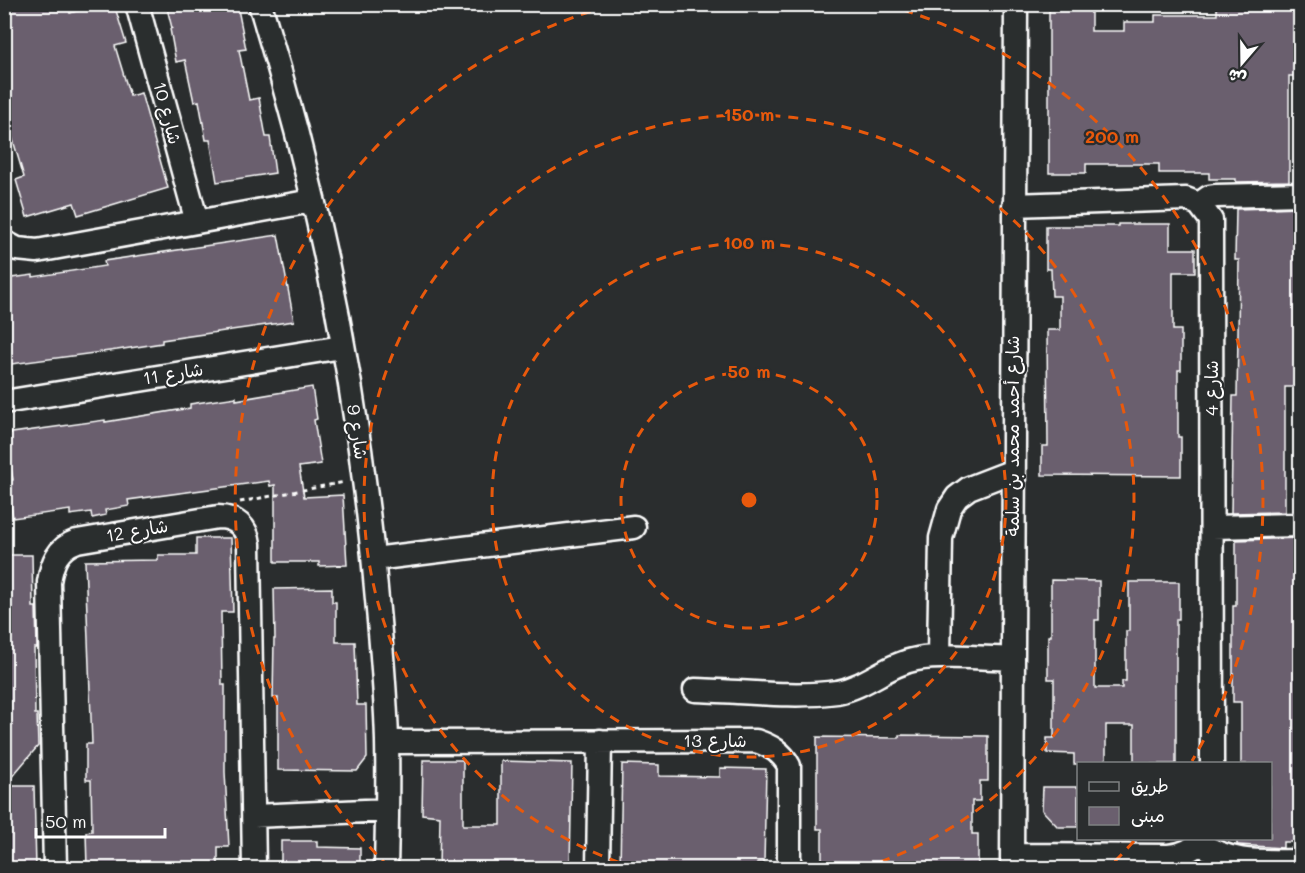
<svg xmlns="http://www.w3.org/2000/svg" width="1305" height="873" viewBox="0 0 1305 873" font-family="Mali,'Playpen Sans Arabic',sans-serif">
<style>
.building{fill:#6a5f6e;stroke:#fff;stroke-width:1.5}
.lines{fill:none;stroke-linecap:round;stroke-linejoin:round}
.minor-casing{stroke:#fff;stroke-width:27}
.path{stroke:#fff;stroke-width:3;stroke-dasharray:4.5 4.5;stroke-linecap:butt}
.minor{stroke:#2a2d2e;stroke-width:22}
.ring{fill:none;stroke:#e8590c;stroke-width:3;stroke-dasharray:10 8}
.labels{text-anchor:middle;stroke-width:4.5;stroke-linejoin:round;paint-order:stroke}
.street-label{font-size:18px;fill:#fff;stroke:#2a2d2e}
.centre{fill:#e8590c;stroke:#2a2d2e;stroke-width:3}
.ring-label{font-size:18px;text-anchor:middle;font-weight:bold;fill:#e8590c;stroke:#2a2d2e;stroke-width:4.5;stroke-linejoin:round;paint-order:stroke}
</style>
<rect width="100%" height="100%" fill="#2a2d2e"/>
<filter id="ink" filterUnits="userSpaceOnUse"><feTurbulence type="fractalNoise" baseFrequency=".0167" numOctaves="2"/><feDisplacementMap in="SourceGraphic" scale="12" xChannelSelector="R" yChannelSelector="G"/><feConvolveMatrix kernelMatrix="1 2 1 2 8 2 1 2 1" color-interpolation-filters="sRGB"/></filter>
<g filter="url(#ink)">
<path class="building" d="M4,4H67L70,13L100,4H114L126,43L115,46L130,96L141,93L168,188L78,215L74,203L27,217L16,180L24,177L7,120L4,121Z
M166,4H237L246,49L239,50L249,100L259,98L266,137H270L275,173L217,182L210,140H206L199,101L194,102L185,60L176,62L170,29L172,28Z
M1217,4H1300V76H1289V181L1236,182V179H1209V173H1159V164H1086V173H1049V6H1091V31H1124V22H1155V15H1217Z
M1300,207V387H1285V512L1231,513L1233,396H1237L1238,336L1239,260H1235L1236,209Z
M1118,224H1170V249H1195V272H1173V330H1181V370H1178V437H1181V476L1042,475V446H1048L1047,330H1060V296H1052L1051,269H1046V226H1118Z
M278,235L294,321L162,340V343L117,350L4,365V279L33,275V277L105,266L104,261Z
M312,387L317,419L314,420L321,464L299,467L304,497L343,495L347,565L319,566V562H275V485L270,486L269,481L128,500L129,506L105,510L106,515L92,518L91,512L70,515V510L13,518L7,481L13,480L5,434L105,420V422L190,408V404L236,397V400Z
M196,538H231L233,612H221L222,685H225V772L229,847H218V868H87L86,832L92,831L91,780H86V744H92L85,561L158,560V555H196Z
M1300,538V831H1294V842H1283V848L1239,845H1237V838H1270V764H1241V702H1233V606H1236V540Z
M4,555H32L33,607H36L37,648H34L35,714H37L38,746L4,786Z
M1051,580L1099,581V620H1095V688H1122V681H1126V631H1129V582H1179V619H1176V764H1134V725H1106V764H1074V754L1047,753V738H1054V679H1048V636H1051Z
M332,588V602H336V642H355L357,705H366L367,758L357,771L278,770V698H273L274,639H275L274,589Z
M899,735L988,736V781H980V801H972V834H978V868H822V829H817V737L899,738Z
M423,760H463V825H501V761L572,763L570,866L492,865L491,868H439L440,816L422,814Z
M622,764L659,765V776L720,777V768L766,769L764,863H757V868L620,866Z
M4,786H34L36,868H4Z
M1043,787H1078V827H1058L1042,810Z
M281,841H317V847L360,848V868H281Z"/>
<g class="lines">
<defs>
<path id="minor" d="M137,4L197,222
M260,4C321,201 361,405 378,610C382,654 386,697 387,741C388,784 387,826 386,868
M1199,204L1209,197L1216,196L1300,194
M1014,205L1186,199L1199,204L1211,220L1212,764
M4,242L17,249L37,251L312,201
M4,402L342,347
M1212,527L1300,525
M374,559L634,527
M939,657L941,538L949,509L957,497L969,488L1013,471
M695,690C739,691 794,698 837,692C866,687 888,664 917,659C942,654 985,658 1013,659
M387,742L756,741C771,746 782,752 789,766V868
M254,816L387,810
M1199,843C1234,865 1261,861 1300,861
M1012,855L1168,856C1182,855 1194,850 1203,838
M55,868L49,582C52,563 57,548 77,541L218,517C236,517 247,527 249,544L254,868
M598,868L600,741
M1012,868L1016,4"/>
</defs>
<use href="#minor" class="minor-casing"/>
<path class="path" d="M240,502L345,482"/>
<use href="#minor" class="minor"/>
</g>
</g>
<g class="ring">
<circle cx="749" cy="500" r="128"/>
<circle cx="749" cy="500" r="257"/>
<path d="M636 868A385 385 0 1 1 862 868"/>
<path d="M1134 841A514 514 0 0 1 1109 867M389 867A514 514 0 0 1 612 5M886 5A514 514 0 0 1 1192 761"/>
</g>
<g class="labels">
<g class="street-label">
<text transform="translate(167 113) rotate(75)" y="6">شارع 10</text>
<text transform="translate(173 374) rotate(-9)" y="6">شارع 11</text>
<text transform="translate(1212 388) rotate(-90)" y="6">شارع 4</text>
<text transform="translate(357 432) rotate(81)" y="6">شارع 9</text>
<text transform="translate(1013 436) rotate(-90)" y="6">شارع أحمد محمد بن سلمة</text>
<text transform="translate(137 531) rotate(-10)" y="6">شارع 12</text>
<text x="715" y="747">شارع 13</text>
</g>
</g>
<circle cx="749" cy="500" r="9" class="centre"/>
<g class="ring-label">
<text x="749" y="121">150 m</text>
<text x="1112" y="143">200 m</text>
<text x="749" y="249">100 m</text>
<text x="749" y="378">50 m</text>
</g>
<rect width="1305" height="873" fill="none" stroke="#2a2d2e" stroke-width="24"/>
<rect x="12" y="12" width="1281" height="849" fill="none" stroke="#fff" stroke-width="2" filter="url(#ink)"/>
<rect x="1077" y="762" width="195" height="78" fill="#2a2d2e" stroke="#7f8182" stroke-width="1.5"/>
<rect x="1089" y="782" width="30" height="9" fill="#2a2d2e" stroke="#7f8182" stroke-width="1.5"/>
<text x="1131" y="792" font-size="18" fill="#ffffff">طريق</text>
<rect x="1089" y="807" width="30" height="18" fill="#6a5f6e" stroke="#7f8182" stroke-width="1.5"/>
<text x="1131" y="822" font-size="18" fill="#ffffff">مبنى</text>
<g transform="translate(1242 63) rotate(200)" stroke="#2a2d2e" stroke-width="4.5" paint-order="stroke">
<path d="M0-4.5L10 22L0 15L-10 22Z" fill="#ffffff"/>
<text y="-9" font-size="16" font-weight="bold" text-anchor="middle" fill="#ffffff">ش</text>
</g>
<path d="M36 828v9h129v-9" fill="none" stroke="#ffffff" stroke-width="3"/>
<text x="45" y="828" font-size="18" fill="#ffffff" stroke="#2a2d2e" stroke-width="4.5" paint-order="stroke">50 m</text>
</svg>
